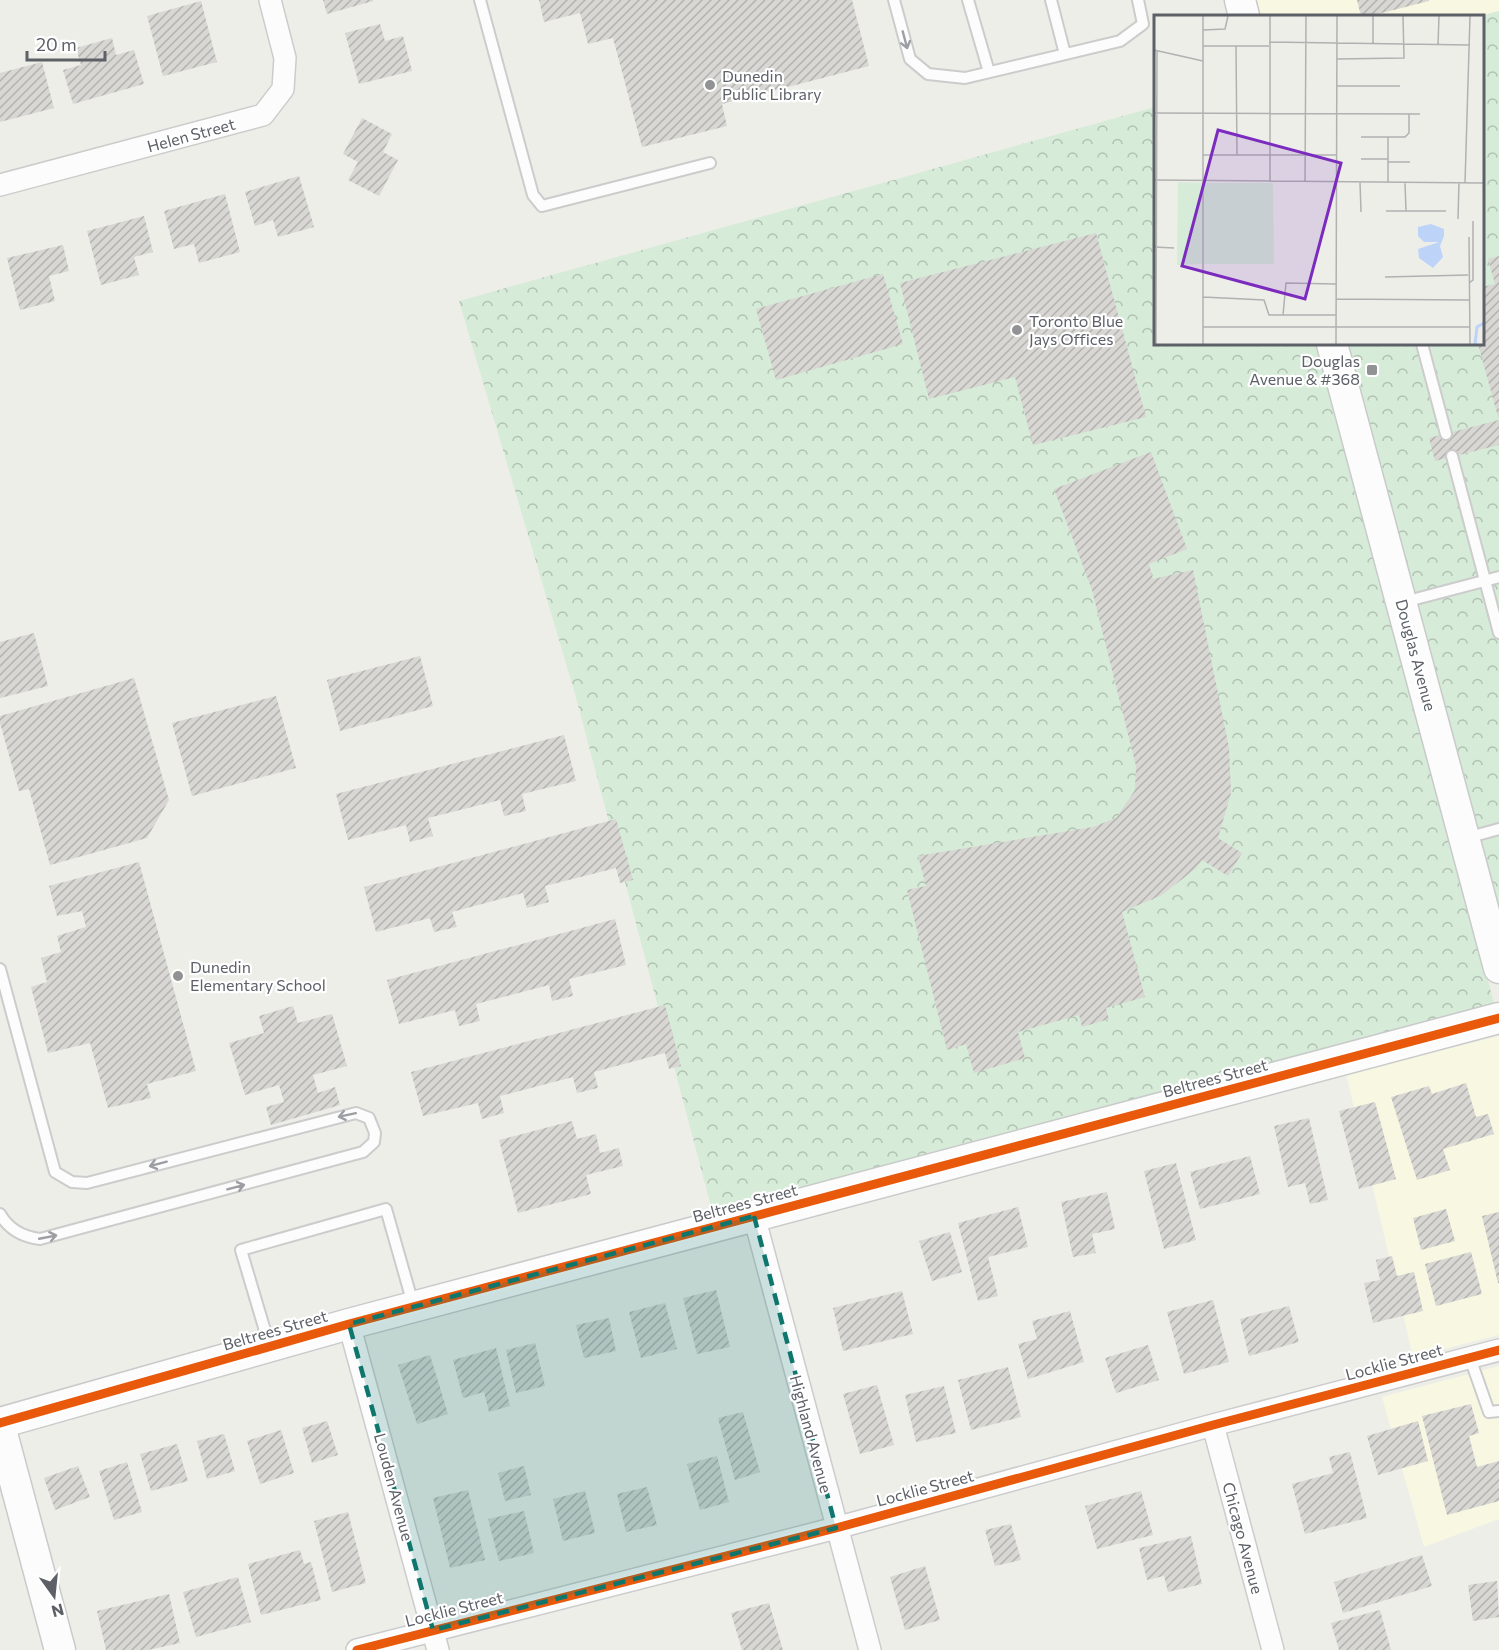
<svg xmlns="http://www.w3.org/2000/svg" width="1499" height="1650" viewBox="0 0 1499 1650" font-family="Commissioner,sans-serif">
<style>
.commercial{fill:#f7f7e2}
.park{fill:url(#park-crowns)}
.building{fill:url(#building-hatch)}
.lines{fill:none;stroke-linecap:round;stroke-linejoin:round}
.lane-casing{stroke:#cbcccb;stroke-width:14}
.street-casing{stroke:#cbcccb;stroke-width:24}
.secondary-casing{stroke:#c9caca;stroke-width:33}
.lane{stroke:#fcfcfc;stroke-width:10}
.street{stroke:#fcfcfc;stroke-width:21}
.secondary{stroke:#fcfcfc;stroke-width:30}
.cycleway-casing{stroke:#fff;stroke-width:13}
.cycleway{stroke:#e8590c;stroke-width:9}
.oneway{stroke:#9d9ea3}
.marked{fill:#0f766e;fill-opacity:0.2;stroke:#0f766e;stroke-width:4.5;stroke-dasharray:12 8;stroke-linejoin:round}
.poi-dot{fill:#909294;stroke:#fff;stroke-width:2}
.labels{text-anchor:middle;stroke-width:4.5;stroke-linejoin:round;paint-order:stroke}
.poi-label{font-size:16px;fill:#5d6067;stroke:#fff;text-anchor:start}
.street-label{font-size:16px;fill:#5d6067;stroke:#fff}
.inset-river{fill:none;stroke:#bdd3f8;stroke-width:3}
.inset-road{fill:none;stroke:#b0b1b1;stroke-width:1.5}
.view{fill:#7b2cbf;fill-opacity:0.15;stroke:#7b2cbf;stroke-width:3}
.inset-edge{fill:none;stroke:#5d6067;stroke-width:3}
</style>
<defs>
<pattern id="park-crowns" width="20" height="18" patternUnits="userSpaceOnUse" patternTransform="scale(1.5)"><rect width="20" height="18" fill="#d6ebd8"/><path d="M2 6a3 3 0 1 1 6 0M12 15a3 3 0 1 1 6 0" fill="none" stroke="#b1c2b3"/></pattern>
<pattern id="building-hatch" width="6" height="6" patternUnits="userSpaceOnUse" patternTransform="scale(1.5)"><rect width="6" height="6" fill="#d8d7d3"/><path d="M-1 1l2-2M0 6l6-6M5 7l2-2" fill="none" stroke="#b2b2af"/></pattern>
</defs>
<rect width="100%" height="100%" fill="#eeeee9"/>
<path class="commercial" d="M1253,0H1499V11L1480,16H1258Z
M1499,1036V1335L1413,1357L1346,1074Z
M1499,1366V1519L1424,1547L1382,1397Z"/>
<path class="park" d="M1499,11V915L1346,344H1482V16H1480Z
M1155,107L1156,344H1318L1494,1003L729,1207L712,1210L575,694L459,301Z"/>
<path class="building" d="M323,0H373V1L327,14Z
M539,0H852L869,66L722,104L727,126L642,147L613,38L588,44L580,13L544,22Z
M1357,0H1429V1L1370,16H1361Z
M201,1L217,62L163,76L147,16Z
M380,24L385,41L403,36L412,71L359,84L345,33Z
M112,38L116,55L134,50L144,84L73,104L63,70L81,65L76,48Z
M42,62L54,108L0,122V73Z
M362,118L392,134L383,152L398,160L379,196L348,180L358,162L343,154Z
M299,176L314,227L278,237L273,220L255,226L245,192Z
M225,194L240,252L199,263L194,244L174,249L164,211Z
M144,216L153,252L134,257L139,275L101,285L87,231Z
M1096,233L1146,417L1033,445L1015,377L929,399L900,283Z
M63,245L69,271L49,276L55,301L20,310L7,258Z
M1499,256V417H1498L1478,344H1482V287L1495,284L1488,259Z
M883,274L903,344L776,380L756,309Z
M1499,420V445L1435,461L1429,438Z
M1151,452L1187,549L1149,564L1153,579L1193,570L1229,748L1231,793L1218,838L1242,853L1228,876L1202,860L1195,869L1162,895L1122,912L1145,997L1106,1008L1109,1019L1082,1027L1079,1015L1018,1032L1025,1058L974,1073L966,1044L947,1050L907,890L926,886L918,856L1093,827L1116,818L1135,790L1136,766L1092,590L1054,489Z
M34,633L48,686L0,698V642Z
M420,656L433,706L340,731L327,680Z
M134,678L169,800L147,838L50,865L29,789L19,791L0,723V716Z
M276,696L296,768L192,796L172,723Z
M564,735L576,781L522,794L526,811L504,816L500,800L428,818L433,836L410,842L406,825L348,840L336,794Z
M616,819L633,880L620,883L616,868L545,886L549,902L527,908L523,893L452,912L457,927L434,932L430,918L376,932L364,887Z
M139,862L196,1071L147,1084L151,1098L108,1108L90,1043L48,1053L31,987L47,982L41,958L61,952L57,936L86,927L82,911L57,916L49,886Z
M615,919L626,965L569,979L573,996L552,1001L549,985L476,1004L480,1021L459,1026L455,1010L399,1024L387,980Z
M665,1005L681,1066L669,1069L665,1053L594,1072L598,1088L577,1093L573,1077L500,1096L504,1113L482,1119L478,1103L423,1116L411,1072Z
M293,1006L298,1023L332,1014L347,1066L313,1075L318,1093L335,1087L340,1105L271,1125L266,1107L284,1102L279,1085L245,1095L229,1043L264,1033L259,1016Z
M1466,1083L1476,1117L1488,1114L1494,1134L1443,1149L1450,1170L1417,1180L1391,1097L1429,1086L1432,1094Z
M1375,1102L1396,1179L1359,1189L1339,1111Z
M1309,1118L1328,1200L1310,1204L1305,1183L1288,1187L1274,1126Z
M572,1121L577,1139L596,1134L600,1153L619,1148L623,1166L586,1175L591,1194L518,1213L499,1140Z
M1250,1156L1260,1194L1200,1209L1190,1172Z
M1176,1163L1196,1240L1164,1249L1144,1171Z
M1107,1192L1115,1229L1092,1234L1096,1253L1073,1257L1061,1202Z
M1018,1207L1028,1247L988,1257L998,1296L978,1301L958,1223Z
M1446,1209L1455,1241L1421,1250L1413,1218Z
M1499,1212V1283H1498L1482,1216Z
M950,1232L962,1272L932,1281L919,1241Z
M1471,1252L1482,1294L1436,1306L1425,1264Z
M1392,1256L1397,1276L1414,1272L1423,1311L1373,1323L1364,1283L1380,1280L1376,1260Z
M716,1290L730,1347L697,1354L683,1298Z
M902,1291L913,1334L843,1351L833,1308Z
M1213,1300L1229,1362L1184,1374L1167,1312Z
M665,1303L677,1349L641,1358L629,1312Z
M1289,1306L1299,1342L1249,1356L1240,1319Z
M1070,1311L1084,1362L1028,1379L1018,1344L1037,1339L1032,1321Z
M609,1318L616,1351L584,1358L576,1325Z
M535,1343L545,1386L516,1393L506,1350Z
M1148,1345L1159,1380L1116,1393L1105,1358Z
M496,1348L510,1406L489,1412L484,1392L463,1398L453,1360Z
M430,1355L448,1414L417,1424L398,1365Z
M1008,1367L1021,1417L971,1430L958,1380Z
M877,1385L894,1445L860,1454L843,1394Z
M944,1386L956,1433L916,1442L905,1395Z
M1471,1404L1479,1433L1469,1436L1477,1467L1499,1461V1501L1447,1515L1422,1416Z
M743,1412L760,1472L735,1480L718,1418Z
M327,1421L338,1455L312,1463L302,1428Z
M1418,1421L1428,1461L1378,1475L1367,1436Z
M281,1430L294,1473L260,1484L247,1441Z
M224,1434L235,1471L207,1479L197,1441Z
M177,1444L188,1481L151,1491L140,1454Z
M1350,1452L1367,1518L1305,1534L1292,1484L1333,1473L1329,1457Z
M717,1456L729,1502L700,1510L687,1464Z
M127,1462L142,1512L114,1520L99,1471Z
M78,1466L90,1497L55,1510L44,1478Z
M524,1466L531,1495L505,1501L498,1473Z
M647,1487L657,1525L626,1532L617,1494Z
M468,1490L485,1560L450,1568L433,1498Z
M585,1491L595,1533L563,1541L553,1499Z
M1141,1491L1153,1535L1097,1549L1085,1506Z
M524,1511L534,1553L499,1561L488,1519Z
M348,1512L366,1583L332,1592L314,1521Z
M1011,1524L1021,1560L995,1566L985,1530Z
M1191,1536L1202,1584L1168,1592L1164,1576L1147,1580L1139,1548Z
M300,1550L304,1564L311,1562L321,1600L261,1615L248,1564Z
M1422,1555L1432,1586L1343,1613L1334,1582Z
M925,1566L940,1620L905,1630L890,1577Z
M238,1577L251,1622L196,1637L183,1592Z
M1497,1581L1499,1617L1473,1621L1468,1585Z
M169,1594L180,1643L148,1650H106L97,1611Z
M769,1603L783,1650H742L731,1613Z
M1380,1610L1391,1650H1339L1331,1623Z"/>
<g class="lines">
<defs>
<path id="lane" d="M480,0L533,195L542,206L710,163
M894,0L910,59L928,74L965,78L1120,41L1143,24L1138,0
M968,0L989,72
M1051,0L1065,54
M1422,344L1446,434
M1452,456L1499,633
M1404,602L1499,577
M1466,838L1499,829
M0,969L55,1172L72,1182L87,1183L356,1113L369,1118L375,1133L374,1142L363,1152L40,1239C23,1237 9,1230 0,1214
M269,1344L241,1250L386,1209L413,1304
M1470,1358L1489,1412L1499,1411"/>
<path id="street" d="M0,185L263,115L283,89L285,58L270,0
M754,1216L870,1650
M349,1324L438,1650
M1213,1425L1273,1650
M357,1650L836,1528L1213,1425L1499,1350"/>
<path id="secondary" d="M1240,0L1244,16
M1332,344L1499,968
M0,1423L349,1324L1499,1018
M0,1426L60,1650"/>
</defs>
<use href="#lane" class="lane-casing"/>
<use href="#street" class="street-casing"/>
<use href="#secondary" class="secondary-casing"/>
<use href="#lane" class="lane"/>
<use href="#street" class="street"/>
<use href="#secondary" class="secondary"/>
<defs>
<path id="cycleway" d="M0,1423L349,1324L1499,1018
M357,1650L836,1528L1213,1425L1499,1350"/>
</defs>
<use href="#cycleway" class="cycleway-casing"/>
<use href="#cycleway" class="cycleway"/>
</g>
<defs><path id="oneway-shaft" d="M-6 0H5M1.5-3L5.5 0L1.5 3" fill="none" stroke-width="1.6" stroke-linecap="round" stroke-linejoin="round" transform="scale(1.5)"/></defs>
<g class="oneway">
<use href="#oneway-shaft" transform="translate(905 40) rotate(75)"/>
<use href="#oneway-shaft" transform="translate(347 1115) rotate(168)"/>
<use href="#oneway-shaft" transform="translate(158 1164) rotate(165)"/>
<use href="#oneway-shaft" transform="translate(236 1187) rotate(-15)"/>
<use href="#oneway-shaft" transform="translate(48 1237) rotate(-11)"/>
</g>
<path class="marked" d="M754,1216L836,1528L433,1630L349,1324Z"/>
<g class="poi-dot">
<circle cx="710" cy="85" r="6"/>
<circle cx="1017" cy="330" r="6"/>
<rect x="1366" y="364" width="12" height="12" rx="3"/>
<circle cx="178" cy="976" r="6"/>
</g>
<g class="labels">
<g class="poi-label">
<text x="722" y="82">Dunedin<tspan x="722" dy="18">Public Library</tspan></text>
<text x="1029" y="327">Toronto Blue<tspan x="1029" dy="18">Jays Offices</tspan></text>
<text x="1360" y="367" text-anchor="end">Douglas<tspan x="1360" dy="18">Avenue &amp; #368</tspan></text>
<text x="190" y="973">Dunedin<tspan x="190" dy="18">Elementary School</tspan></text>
</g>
<g class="street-label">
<text transform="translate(191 135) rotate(-15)" y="6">Helen Street</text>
<text transform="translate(1416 655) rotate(75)" y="6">Douglas Avenue</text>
<text transform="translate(1215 1078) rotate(-15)" y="6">Beltrees Street</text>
<text transform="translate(745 1203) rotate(-15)" y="6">Beltrees Street</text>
<text transform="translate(275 1330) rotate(-16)" y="6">Beltrees Street</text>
<text transform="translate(1394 1362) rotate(-15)" y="6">Locklie Street</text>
<text transform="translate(811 1434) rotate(75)" y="6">Highland Avenue</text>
<text transform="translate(394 1487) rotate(75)" y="6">Louden Avenue</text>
<text transform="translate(925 1488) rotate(-15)" y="6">Locklie Street</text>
<text transform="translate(1243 1538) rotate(75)" y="6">Chicago Avenue</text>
<text transform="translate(454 1609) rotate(-14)" y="6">Locklie Street</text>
</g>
</g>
<g transform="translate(1154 15)">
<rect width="330" height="330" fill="#eeeee9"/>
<path d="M24,167L48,168V249L23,250ZM50,168H119L120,249H50Z" fill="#d6ebd8"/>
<path d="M277,209L290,214V221L286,231L289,242L279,253L265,243L264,234L285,227H270L264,221V212Z" fill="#bdd3f8"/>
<path class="inset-river" d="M321,329L323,312L330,308"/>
<path class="inset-road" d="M49,1V329M219,1V28M49,15L71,14L74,1M115,27L316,30M284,30L285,1M49,31H115M82,31L83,140M0,35L49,46M183,44L250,43L249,1M183,71H246M0,98L266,99M207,122H251L255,118V99M234,122V167M49,140H182M207,144H234M234,147H256M0,165L330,168M116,167V1M151,167L152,1M206,167L207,197M251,168L252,196M311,168L316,1M232,196H292M304,204L305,167M315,222L316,329M0,232L20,233M231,262L314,260M315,268L319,265V206M49,282L110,285L115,300H182M182,284L315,285M129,300L132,268L182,269M49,312H316M2,329L3,36M182,329L183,1"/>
<path class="view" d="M64,115L187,148L151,284L28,251Z"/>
<rect width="330" height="330" class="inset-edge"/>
</g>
<g transform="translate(54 1596) rotate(165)" stroke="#ffffff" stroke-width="4.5" paint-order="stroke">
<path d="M0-4.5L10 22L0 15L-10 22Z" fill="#5d6067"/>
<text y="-9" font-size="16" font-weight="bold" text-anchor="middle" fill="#5d6067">N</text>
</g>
<path d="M27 51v9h78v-9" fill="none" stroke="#5d6067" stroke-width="3"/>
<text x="36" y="51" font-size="18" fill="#5d6067" stroke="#ffffff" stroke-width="4.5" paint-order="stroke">20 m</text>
</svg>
